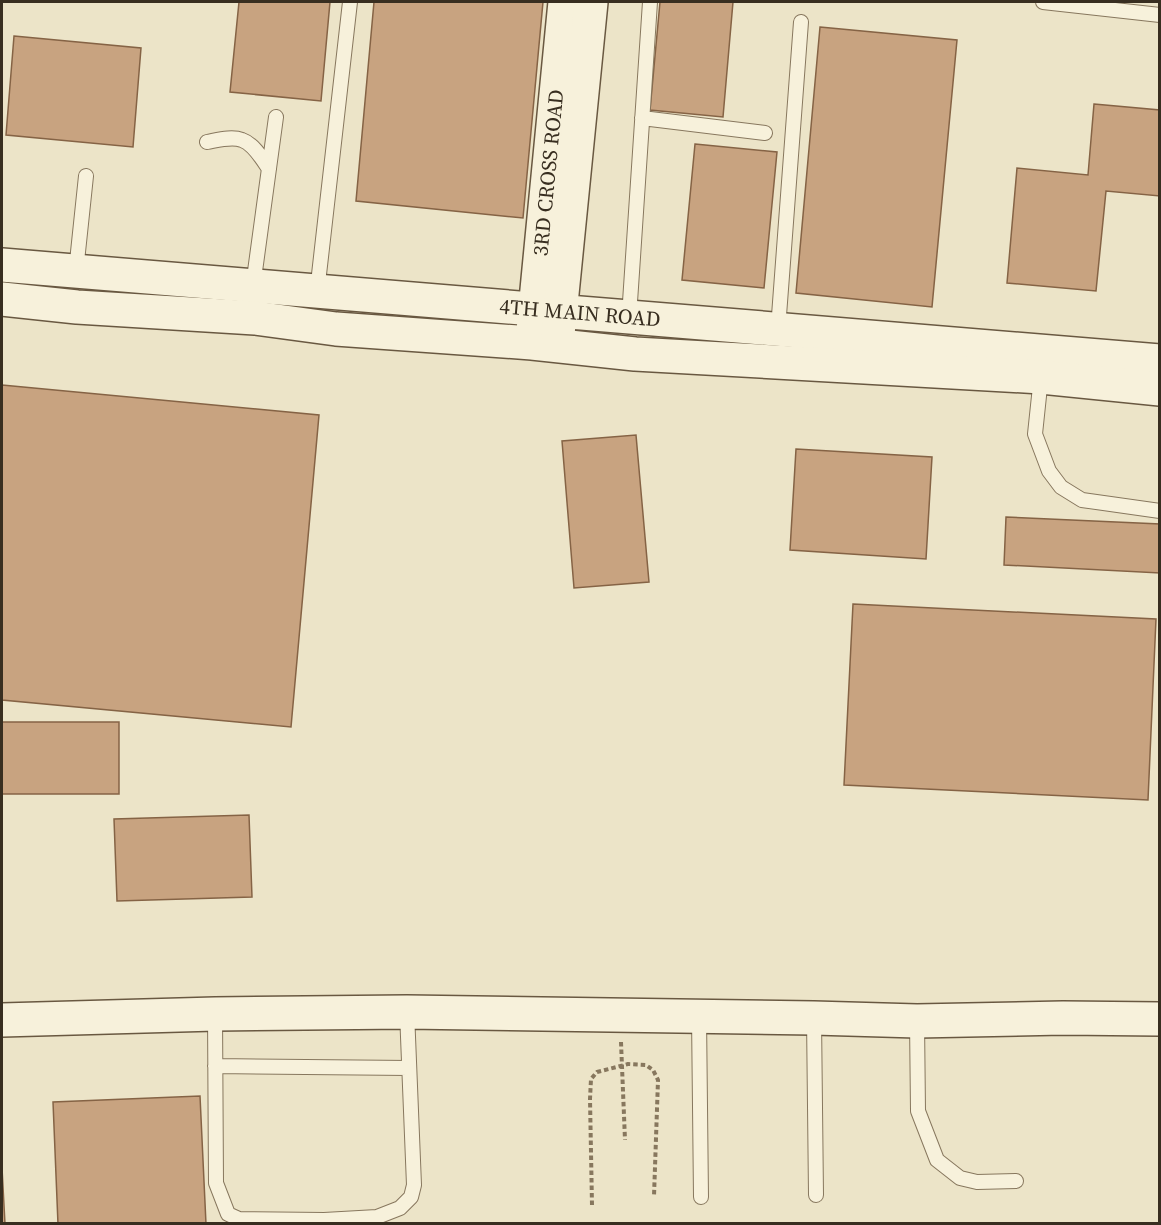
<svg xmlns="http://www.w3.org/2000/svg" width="1161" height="1225" viewBox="0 0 1161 1225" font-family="'Source Serif 4',serif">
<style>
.building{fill:#c8a380;stroke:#856345;stroke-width:1.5}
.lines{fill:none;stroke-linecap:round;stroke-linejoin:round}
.lane-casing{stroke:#87775e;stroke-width:16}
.secondary-casing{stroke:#695841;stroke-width:36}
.path{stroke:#87775e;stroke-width:4;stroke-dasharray:4.5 3;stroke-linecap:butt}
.lane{stroke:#f7f1db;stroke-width:14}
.secondary{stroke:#f7f1db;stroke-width:33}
.labels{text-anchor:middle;stroke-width:5;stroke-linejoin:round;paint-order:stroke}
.street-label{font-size:21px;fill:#382e20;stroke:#f4eed7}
</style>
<rect width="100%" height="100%" fill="#ece4c8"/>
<path class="building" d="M239,2H330L321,101L230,92Z
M374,2H543L523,218L356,201Z
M660,2H733L723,117L650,110Z
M820,27L957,40L932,307L796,293Z
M14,36L141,48L133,147L6,135Z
M1094,104L1160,110V196L1106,191L1096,291L1007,283L1017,168L1088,175Z
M695,144L777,152L764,288L682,280Z
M2,385L319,415L291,727L2,700Z
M636,435L649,582L574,588L562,441Z
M796,449L932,457L926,559L790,550Z
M1006,517L1160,524V573L1004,565Z
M853,604L1156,619L1148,800L844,785Z
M2,722H119V794H2Z
M249,815L252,897L117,901L114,819Z
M200,1096L206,1224H58L53,1102Z
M2,1168L5,1224H2Z"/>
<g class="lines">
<defs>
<path id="lane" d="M1043,2L1160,15
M642,118L765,133
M207,142C218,140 232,136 242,140C254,144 263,160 269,169
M76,271L86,176
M253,286L276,117
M317,292L350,2
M629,317L650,2
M778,329L801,22
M1041,377L1035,434L1049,471L1061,487L1082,500L1160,511
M215,1014L216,1183L228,1214L239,1219L324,1220L377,1217L400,1208L411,1197L414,1185L407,1012
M699,1016L701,1197
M814,1018L816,1195
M917,1021L918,1111L937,1160L960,1178L977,1182L1016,1181
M215,1066L409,1068"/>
<g id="secondary">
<path id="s1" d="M2,265L1160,361"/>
<path d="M2,299L77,307L255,318L336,329L532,343L635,354L1041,377L1160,389"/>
<path id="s2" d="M533,331L565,2"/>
<path d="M558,334L591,2"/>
<path d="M2,1020L215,1014L407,1012L814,1018L917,1021L1063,1018L1160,1019"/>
</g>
</defs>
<use href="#lane" class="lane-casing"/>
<use href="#secondary" class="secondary-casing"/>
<path class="path" d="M621,1042L625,1140
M592,1205L590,1099L591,1079L597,1072L628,1064L646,1065L653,1070L658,1080L654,1196"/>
<use href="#lane" class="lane"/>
<use href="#secondary" class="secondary"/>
</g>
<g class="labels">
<g class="street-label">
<text dy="7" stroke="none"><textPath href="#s2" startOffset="159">3RD CROSS ROAD</textPath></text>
<text dy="7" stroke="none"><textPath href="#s1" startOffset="580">4TH MAIN ROAD</textPath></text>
</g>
</g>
<rect width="1161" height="1225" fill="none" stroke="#382e20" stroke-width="6"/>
</svg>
